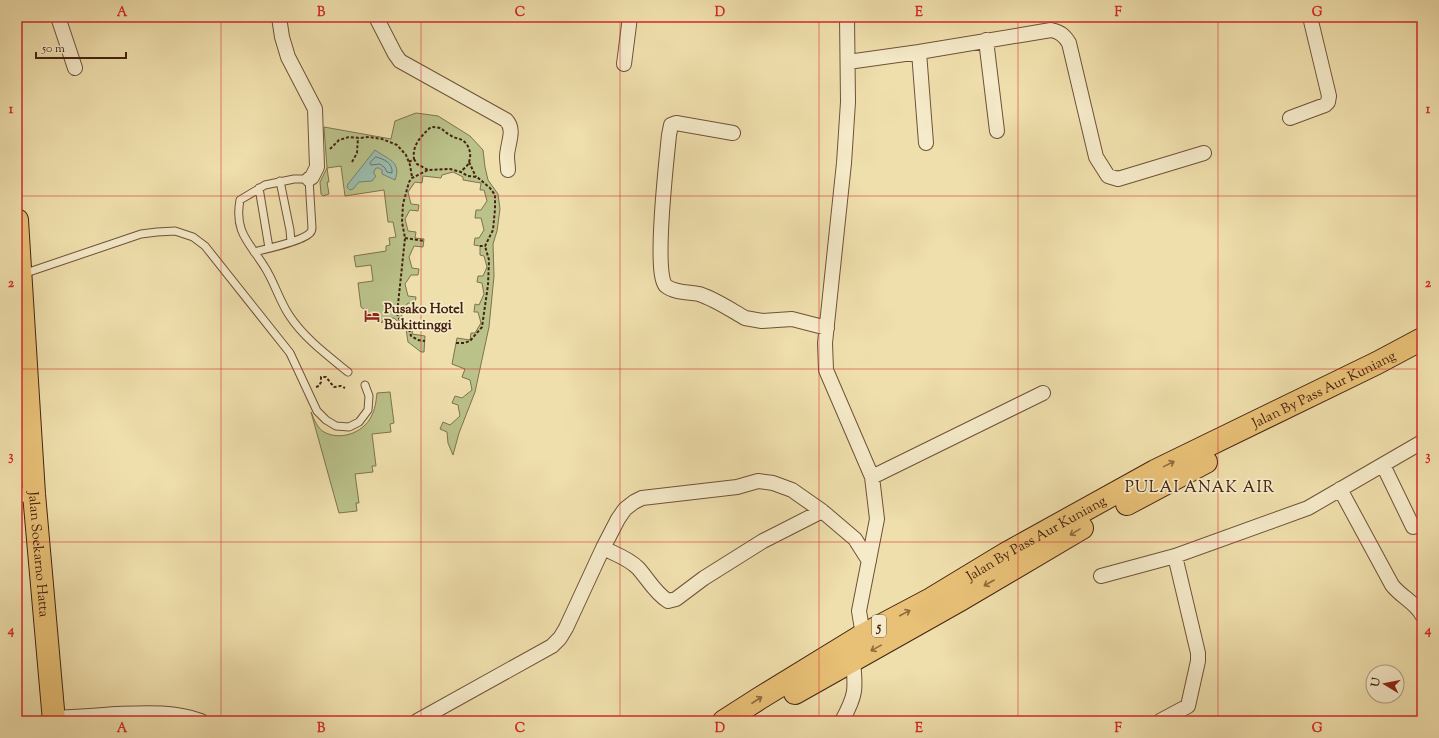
<svg xmlns="http://www.w3.org/2000/svg" width="1439" height="738" viewBox="0 0 1439 738" font-family="'Sorts Mill Goudy',serif">
<style>
.green{fill:#bac189;stroke:#7f724e}
.water{fill:#9abcad;stroke:#787f6f}
.lines{fill:none;stroke-linecap:round;stroke-linejoin:round}
.shore{stroke:#6f7060;stroke-width:1}
.service-casing{stroke:#6f5238;stroke-width:9}
.minor-casing{stroke:#6f5238;stroke-width:16}
.trunk-casing{stroke:#442312;stroke-width:24}
.path{stroke:#442312;stroke-width:2;stroke-dasharray:3 2;stroke-linecap:butt}
.service{stroke:#f5eac9;stroke-width:7}
.minor{stroke:#f5eac9;stroke-width:14}
.trunk{stroke:#e8c076;stroke-width:22}
.oneway{stroke:#8e6a3f}
.grid{fill:none;stroke:#d62828;stroke-width:1;stroke-opacity:0.55}
.labels{text-anchor:middle;stroke-width:3.5;stroke-linejoin:round;paint-order:stroke}
.shield{fill:#f5eac9;stroke:#795f49;stroke-width:1}
.shield-label{font-size:13px;font-weight:bold;fill:#442312}
.poi-label{font-size:14px;font-weight:bold;fill:#442312;stroke:#f5eac9;text-anchor:start}
.street-label{font-size:14px;fill:#442312;stroke:#f5eac9}
.quarter-label{font-size:16px;letter-spacing:1px;fill:#442312;stroke:#f5eac9}
.neatline{fill:none;stroke:#d62828;stroke-width:1.5}
.grid-label{font-size:13px;text-anchor:middle;font-weight:bold;fill:#d62828}
</style>
<rect width="100%" height="100%" fill="#efdfac"/>
<filter id="stains"><feTurbulence type="fractalNoise" baseFrequency=".005" numOctaves="4"/><feColorMatrix values="0 0 0 0 .2 0 0 0 0 .09 0 0 0 0 .02 0 0 0 .5 -.17"/></filter>
<radialGradient id="worn" r=".72"><stop offset=".6" stop-color="#630" stop-opacity="0"/><stop offset="1" stop-color="#630" stop-opacity=".3"/></radialGradient>
<path class="green" d="M416,113L438,116L470,136L483,150L485,167L488,180L498,194L500,209L497,231L493,244L494,276L489,327L475,392L459,433L453,455L448,443L447,432L440,429L443,422L450,425L460,416L458,405L452,403L455,396L462,398L472,390L470,380L462,377L465,369L452,364L457,338L470,340L471,333H475L481,323L478,312H474L475,304L479,305L484,294L482,283L477,282L478,276H483L487,267L484,256L480,255V246L474,245L475,238H479L484,230L481,218H475L476,210H481L487,201L484,190H480L481,183L463,180V177L453,172L442,175L441,178L423,176L422,183L415,182L408,192L411,204L419,205L418,211L410,210L405,219L408,231L416,232L415,238L424,239L423,247L414,246L409,257L412,268L419,269L418,275H411L405,284L408,296L416,297L415,304L408,303L401,313L405,325L413,326L412,334L425,336L424,352H421L408,342L406,329L394,318L383,319L382,323L361,307L358,283L373,281L371,265L356,267L354,256L386,251V246L390,245L389,238L396,237L393,222H388L384,190L345,196L341,166L327,168L329,182H327L329,194L323,196L321,194L320,182L327,168L324,127L391,139L395,121Z
M390,392L394,423L390,424L391,432L372,434L376,466H372L373,472L355,474L359,503H356L357,511L339,513L311,412C314,419 317,428 324,432C340,441 363,433 371,417C375,410 376,402 377,393Z"/>
<path class="water" d="M375,150C387,159 402,161 395,180L382,174V170L379,168H376L374,171V174L376,176L372,181L359,182L353,189L350,190L347,187L348,184Z"/>
<g class="lines">
<path class="shore" d="M376,157C384,159 393,163 392,173L387,172L385,168L380,164L371,165L370,163Z"/>
<defs>
<path id="service" d="M280,181L290,230L291,242
M259,188L269,248
M254,252C266,249 303,241 310,233C311,232 312,230 312,228L309,179H294L265,185L240,200C234,232 249,242 264,266C274,281 279,300 289,315C304,338 327,355 348,372
M23,274L141,234L157,232L175,231L193,237L205,246L290,353L317,411L326,420L336,426L349,427L359,422L368,410L369,396L365,385"/>
<path id="minor" d="M58,17L75,68
M279,17L282,37L288,57L315,109L317,167L312,177L309,179
M376,17L395,54L400,61L506,120C516,130 507,144 507,157C507,161 508,166 508,170
M847,17L848,102L844,163L825,343L826,370L872,477L877,519L859,611L863,635
M986,40L997,131
M919,52L926,143
M848,62L919,52L1051,30C1060,32 1064,35 1069,43L1096,157L1108,176L1118,179L1204,153
M624,64L630,17
M1290,118L1325,105L1328,102L1329,96L1310,17
M733,133L676,123L671,125L669,135C667,156 653,276 666,286C675,293 689,292 699,294C715,299 731,310 745,318L762,321L792,319L827,328
M1383,465L1413,527
M872,477L1043,393
M1340,489L1392,585C1400,596 1416,603 1422,615
M17,495L34,494
M603,548C615,554 628,558 638,568C648,579 655,593 668,601L676,599L704,578L763,541L822,511
M1101,576L1175,556L1308,508L1422,442
M53,718C74,717 95,716 115,714C144,713 174,711 201,721
M417,721L552,646L560,638L566,628L603,548L618,519L625,509L634,502L642,498L737,487L758,481L773,483L792,490L822,511L855,539L869,561
M842,721C856,695 856,690 853,661
M1160,721L1188,706L1198,661V653L1175,556"/>
<g id="trunk">
<path id="s1" d="M17,220L34,494L54,721"/>
<path d="M1127,504L1206,462"/>
<path d="M795,693L960,600L1082,528"/>
<path id="s2" d="M724,721L760,698L863,635L931,599L1007,553L1155,471L1377,363L1422,339"/>
</g>
</defs>
<use href="#service" class="service-casing"/>
<use href="#minor" class="minor-casing"/>
<use href="#trunk" class="trunk-casing"/>
<path class="path" d="M330,149L339,140L349,137L360,138L369,137L382,139L397,145L406,155L410,165L412,177
M414,159L417,164L428,170
M352,162L357,153L358,138
M409,162L414,159C412,145 421,136 431,127C444,127 441,130 450,135C454,138 458,138 462,140C469,144 472,154 469,162C468,166 463,169 461,172
M469,162L476,177
M405,238L424,241
M402,322L409,329L411,336L418,340L425,341
M402,325L397,314L405,238L402,222L403,204L409,182L412,178L428,170L450,169L461,172L468,176L477,177L490,188L495,195V209L493,230L485,246H480
M456,343H464L470,341L482,327L488,285L489,260L485,246
M316,387L319,386L321,382V377H326L334,387L341,386L345,388"/>
<use href="#service" class="service"/>
<use href="#minor" class="minor"/>
<use href="#trunk" class="trunk"/>
</g>
<defs><path id="oneway-shaft" d="M-6 0H5M1.5-3L5.5 0L1.5 3" fill="none" stroke-width="1.6" stroke-linecap="round" stroke-linejoin="round"/></defs>
<g class="oneway">
<use href="#oneway-shaft" transform="translate(1169 464) rotate(-26)"/>
<use href="#oneway-shaft" transform="translate(1075 532) rotate(148)"/>
<use href="#oneway-shaft" transform="translate(989 583) rotate(150)"/>
<use href="#oneway-shaft" transform="translate(905 613) rotate(-28)"/>
<use href="#oneway-shaft" transform="translate(876 648) rotate(151)"/>
<use href="#oneway-shaft" transform="translate(757 700) rotate(-33)"/>
</g>
<path class="grid" d="M221,17V721M421,17V721M620,17V721M819,17V721M1018,17V721M1218,17V721M17,196H1422M17,369H1422M17,542H1422"/>
<defs>
<symbol id="hotel-bare" viewBox="-9 -9 18 18"><path d="M-6-4.5h1.5V1H6V5H4.5V3h-9V5H-6ZM-4 0a1.8 1.8 0 1 1 3.6 0ZM.5 0V-2.5h3Q6-2.5 6 0Z" fill="#8f2418" stroke="#f5eac9" stroke-width="2.5" paint-order="stroke"/></symbol>
</defs>
<g fill-rule="evenodd">
<use href="#hotel-bare" x="361" y="305" width="22" height="22"/>
</g>
<g class="labels">
<rect class="shield" x="872" y="615" width="14" height="22" rx="3"/>
<g class="shield-label">
<text x="879" y="631">5</text>
</g>
<g class="poi-label">
<text x="384" y="313">Pusako Hotel<tspan x="384" dy="16">Bukittinggi</tspan></text>
</g>
<g class="street-label">
<text dy="5" stroke="none"><textPath href="#s2" startOffset="686">Jalan By Pass Aur Kuniang</textPath></text>
<text dy="5" stroke="none"><textPath href="#s2" startOffset="362">Jalan By Pass Aur Kuniang</textPath></text>
<text dy="5" stroke="none"><textPath href="#s1" startOffset="335">Jalan Soekarno Hatta</textPath></text>
</g>
<g class="quarter-label">
<text x="1200" y="492">PULAI ANAK AIR</text>
</g>
</g>
<rect width="1439" height="738" fill="none" stroke="#efdfac" stroke-width="44"/>
<g transform="translate(1385 684) rotate(280)"><circle r="19" fill="#f5eac9" stroke="#ae9a80"/>
<path d="M0-3L7 15L0 10L-7 15Z" fill="#8f2418"/>
<text y="-6" font-size="11" font-weight="bold" text-anchor="middle" fill="#442312">U</text>
</g>
<path d="M36 52v6h90v-6" fill="none" stroke="#442312" stroke-width="2"/>
<text x="42" y="52" font-size="12" fill="#442312" stroke="#f5eac9" stroke-width="3" paint-order="stroke">50 m</text>
<rect x="22" y="22" width="1395" height="694" class="neatline"/>
<g class="grid-label">
<text x="122" y="16">A</text>
<text x="321" y="16">B</text>
<text x="520" y="16">C</text>
<text x="720" y="16">D</text>
<text x="919" y="16">E</text>
<text x="1118" y="16">F</text>
<text x="1317" y="16">G</text>
<text x="11" y="113">1</text>
<text x="1428" y="113">1</text>
<text x="11" y="287">2</text>
<text x="1428" y="287">2</text>
<text x="11" y="460">3</text>
<text x="1428" y="460">3</text>
<text x="11" y="634">4</text>
<text x="1428" y="634">4</text>
<text x="122" y="732">A</text>
<text x="321" y="732">B</text>
<text x="520" y="732">C</text>
<text x="720" y="732">D</text>
<text x="919" y="732">E</text>
<text x="1118" y="732">F</text>
<text x="1317" y="732">G</text>
</g>
<rect width="100%" height="100%" filter="url(#stains)"/>
<rect width="100%" height="100%" fill="url(#worn)"/>
</svg>
